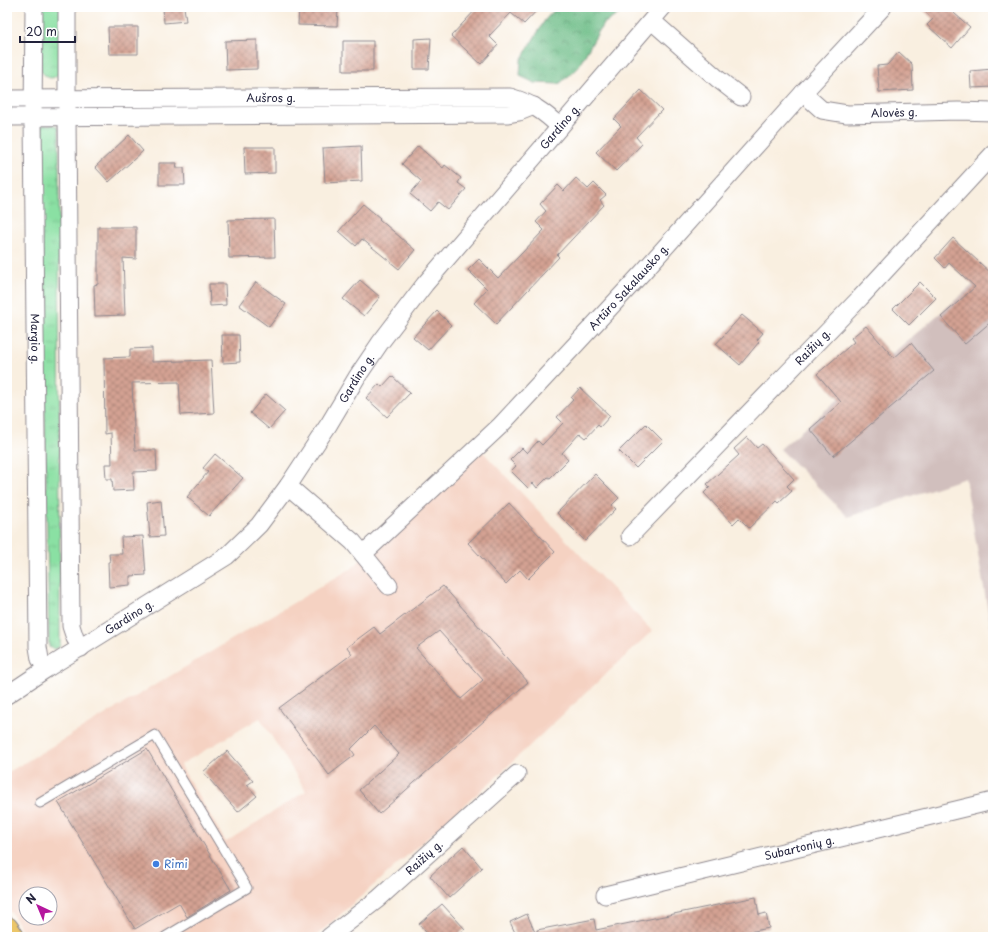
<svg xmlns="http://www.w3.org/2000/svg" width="1000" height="944" viewBox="0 0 1000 944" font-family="'Playpen Sans',sans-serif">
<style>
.built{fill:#f5d2c2;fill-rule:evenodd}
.industrial{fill:#d1bfbd}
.grass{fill:url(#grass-tufts);stroke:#56816f}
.forest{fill:url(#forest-crowns);stroke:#487062}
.building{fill:url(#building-cross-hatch);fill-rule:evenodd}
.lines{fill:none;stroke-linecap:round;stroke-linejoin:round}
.service-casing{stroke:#8e888e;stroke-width:11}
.minor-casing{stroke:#8e888e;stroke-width:19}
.primary-casing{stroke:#8e888e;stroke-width:24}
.service{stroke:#fff;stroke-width:9}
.minor{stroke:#fff;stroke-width:17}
.primary{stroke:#ecc669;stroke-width:22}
.shop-dot{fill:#3f7fe0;stroke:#fff;stroke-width:1.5}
.labels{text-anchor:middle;stroke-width:4;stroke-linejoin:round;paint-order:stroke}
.street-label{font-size:11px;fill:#22223b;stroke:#fff}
.shop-label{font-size:11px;fill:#366cbe;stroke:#fff;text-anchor:start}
</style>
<defs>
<pattern id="grass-tufts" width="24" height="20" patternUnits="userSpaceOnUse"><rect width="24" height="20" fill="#8ae0a3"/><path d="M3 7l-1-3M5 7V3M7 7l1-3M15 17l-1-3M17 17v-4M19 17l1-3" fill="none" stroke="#77c08d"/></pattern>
<pattern id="forest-crowns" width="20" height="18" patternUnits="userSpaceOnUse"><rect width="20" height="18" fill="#6fbe89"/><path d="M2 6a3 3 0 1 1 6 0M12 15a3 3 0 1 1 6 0" fill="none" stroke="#5b9a71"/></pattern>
<pattern id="building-cross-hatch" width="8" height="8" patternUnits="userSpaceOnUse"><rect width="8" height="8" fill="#d4a293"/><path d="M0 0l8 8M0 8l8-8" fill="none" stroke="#ac8479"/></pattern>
</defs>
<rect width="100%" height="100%" fill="#fff"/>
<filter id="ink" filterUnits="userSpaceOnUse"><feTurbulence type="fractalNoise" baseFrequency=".025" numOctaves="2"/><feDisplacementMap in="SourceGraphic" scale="8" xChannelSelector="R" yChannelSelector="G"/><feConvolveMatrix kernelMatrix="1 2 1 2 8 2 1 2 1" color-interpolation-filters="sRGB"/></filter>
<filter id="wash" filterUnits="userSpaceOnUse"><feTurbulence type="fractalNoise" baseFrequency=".012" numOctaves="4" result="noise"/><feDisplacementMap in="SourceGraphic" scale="16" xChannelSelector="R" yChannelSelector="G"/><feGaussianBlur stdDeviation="0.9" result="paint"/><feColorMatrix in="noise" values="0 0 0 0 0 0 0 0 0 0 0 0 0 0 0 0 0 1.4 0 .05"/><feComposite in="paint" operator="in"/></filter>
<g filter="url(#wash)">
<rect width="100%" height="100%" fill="#f9efe0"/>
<path class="built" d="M482,451L652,631L494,779L315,937H26L7,906V773L352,568ZM260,718L306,791L226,842L180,765ZM26,894H50V918H26Z"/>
<path class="industrial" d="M993,268V641L965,478L848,517L780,449Z"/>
<path class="grass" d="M41,7H61V72C53,80 48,80 41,71Z
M42,125H55L58,127L59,132L60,645L58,648L54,649L49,647L40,132Z"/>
<path class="forest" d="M557,7H630L603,24L577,69L559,84L535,83L520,76L521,60L545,20Z"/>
<g id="blocks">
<path class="building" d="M163,7H184L186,21L164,23Z
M299,7H324V8L338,9L337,26L298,25Z
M478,7H540L524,24L511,13L489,36L498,45L481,64L451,36Z
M920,7H947L970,27L952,48L927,25L933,19Z
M108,27H138V54H109Z
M431,38L429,69H414V39Z
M257,40V69L226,70L225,41Z
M343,41H373V71H343Z
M899,52L912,64L913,90L879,92L877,66L887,65Z
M993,69V87L971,88L970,71Z
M641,90L662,110L636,137L642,144L616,171L596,152L621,126L614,119Z
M129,135L143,151L109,182L95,167Z
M361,146L362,181L325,183L323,148Z
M418,146L443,168L445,165L461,178L458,183L466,189L448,210L438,202L430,211L410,194L421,181L402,164Z
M244,147H275V173L245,174Z
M159,163H177L176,168H184L185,185H159Z
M576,178L588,189L594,183L606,195L600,200L604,205L557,255L559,257L496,324L474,303L487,289L468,270L479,259L498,278L544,230L536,222L546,211L540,204L558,185L564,191Z
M363,204L380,218L379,219L415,250L399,269L362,239L356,246L339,231Z
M274,219L275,257L229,258L228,220Z
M98,227H136V259L123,258L125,315L95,316L94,285L98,284Z
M953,238L993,275V320L965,344L941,317L975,287L949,263L945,268L935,258Z
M360,280L380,297L364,316L343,299Z
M256,282L286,304L269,327L239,305Z
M920,282L936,298L909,325L893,309Z
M209,284H225L226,305L210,306Z
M437,311L451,325L428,350L413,337Z
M742,315L763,333L757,340L759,342L740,365L716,344Z
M866,326L894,358L911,343L934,371L833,456L810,429L841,402L817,374L854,342L851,338Z
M222,335H239L240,362L223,363Z
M152,348V362L211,360L214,413L181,415L179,382L132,383L135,450H156L157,471L133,472L134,490L113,491L112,479H106L105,464H112L111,433L105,434L104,358L130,357V349Z
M392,376L410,393L387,417L366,398L379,384L382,387Z
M580,388L610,416L600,427L598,425L586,438L580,433L562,453L568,460L550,478L548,477L537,488L533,483L528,488L511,471L516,466L510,460L522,448L527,453L538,441L542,445L563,423L557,417L573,400L571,398Z
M266,394L285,411L269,429L250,413Z
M646,424L663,441L636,468L619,451Z
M747,437L757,448L762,444L794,479L787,486L792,491L779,503L777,501L749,528L739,518L733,524L704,493L710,487L707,484L739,455L734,449Z
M215,454L243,478L209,516L187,497L208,472L203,468Z
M595,474L619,498L612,505L616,509L585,541L557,513Z
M161,500L164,536L150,537L147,502Z
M509,503L555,552L528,579L520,570L506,584L468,543Z
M143,536L146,575L130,576V585L109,587L108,562H110L109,554H122L121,537Z
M443,586L528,682L379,814L359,790L399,754L374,726L351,749L355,755L329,775L279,708L352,654L347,647L374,627L380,634ZM439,631L483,680L461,699L416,648Z
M147,749L231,890L187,917L179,903L135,929L58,802Z
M227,751L253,781L247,785L257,796L238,812L203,772Z
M463,846L482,868L449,898L430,876Z
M756,897L759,915L766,913L769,928L725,937H537V930L594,919L596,930Z
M442,904L465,929L456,937H430L419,924Z
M527,914L537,937H517L510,922Z"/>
</g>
</g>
<g filter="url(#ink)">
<use href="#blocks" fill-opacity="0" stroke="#8e888e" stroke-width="1"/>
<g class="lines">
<defs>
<path id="service" d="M40,803L155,735L247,888L165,937"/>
<g id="minor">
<path id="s1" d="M34,7L33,117L38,647L40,659L46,669"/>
<path d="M67,7V117L71,626L75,638L81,648"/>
<path d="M652,21L718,79L741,97"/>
<path id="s2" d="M803,93L822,110L847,114L958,111L993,112"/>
<path id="s3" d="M7,99L510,97C533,104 543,111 560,127"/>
<path d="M7,117L508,114L519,112L534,106"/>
<path d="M288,486L353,542L389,586"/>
<path id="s4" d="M630,536L860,298L993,154"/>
<path id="s5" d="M363,554L500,426L643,272L803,93L883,7"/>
<path id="s6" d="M7,695L46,669L227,556L259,525L288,486L329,424L357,377L380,343L425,284L663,7"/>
<path id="s7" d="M605,895L993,801"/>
<path id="s8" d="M329,937L378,899L517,774"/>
</g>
<path id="primary" d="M7,928L13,937"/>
</defs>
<use href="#service" class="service-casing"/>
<use href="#minor" class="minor-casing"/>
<use href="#primary" class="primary-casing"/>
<use href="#service" class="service"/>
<use href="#minor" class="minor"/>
<use href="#primary" class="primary"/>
</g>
</g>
<circle class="shop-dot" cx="156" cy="864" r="4"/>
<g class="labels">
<g class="street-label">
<text dy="4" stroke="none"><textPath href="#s3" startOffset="264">Aušros g.</textPath></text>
<text dy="4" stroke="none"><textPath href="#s2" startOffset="98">Alovės g.</textPath></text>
<text dy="4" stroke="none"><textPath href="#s6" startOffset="805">Gardino g.</textPath></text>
<text dy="4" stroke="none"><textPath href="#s5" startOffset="377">Artūro Sakalausko g.</textPath></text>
<text dy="4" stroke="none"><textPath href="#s1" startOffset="332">Margio g.</textPath></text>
<text dy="4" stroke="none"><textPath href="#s4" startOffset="263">Raižių g.</textPath></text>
<text dy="4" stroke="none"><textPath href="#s6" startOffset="481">Gardino g.</textPath></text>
<text dy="4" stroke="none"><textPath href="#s6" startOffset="145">Gardino g.</textPath></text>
<text dy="4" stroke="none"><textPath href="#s7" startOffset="200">Subartonių g.</textPath></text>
<text dy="4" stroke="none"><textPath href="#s8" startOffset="124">Raižių g.</textPath></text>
</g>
<g class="shop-label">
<text x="164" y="868">Rimi</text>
</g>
</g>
<rect width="1000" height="944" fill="none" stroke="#fff" stroke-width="24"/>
<g transform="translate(38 906) rotate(316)"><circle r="19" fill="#ffffff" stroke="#a7a7b1"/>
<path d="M0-3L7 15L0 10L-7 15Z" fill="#b5179e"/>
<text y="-6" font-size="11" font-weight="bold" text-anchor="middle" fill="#22223b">N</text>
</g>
<path d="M20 36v6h55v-6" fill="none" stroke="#22223b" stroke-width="2"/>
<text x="26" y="36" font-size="12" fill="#22223b" stroke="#ffffff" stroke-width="3" paint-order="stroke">20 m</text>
</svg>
